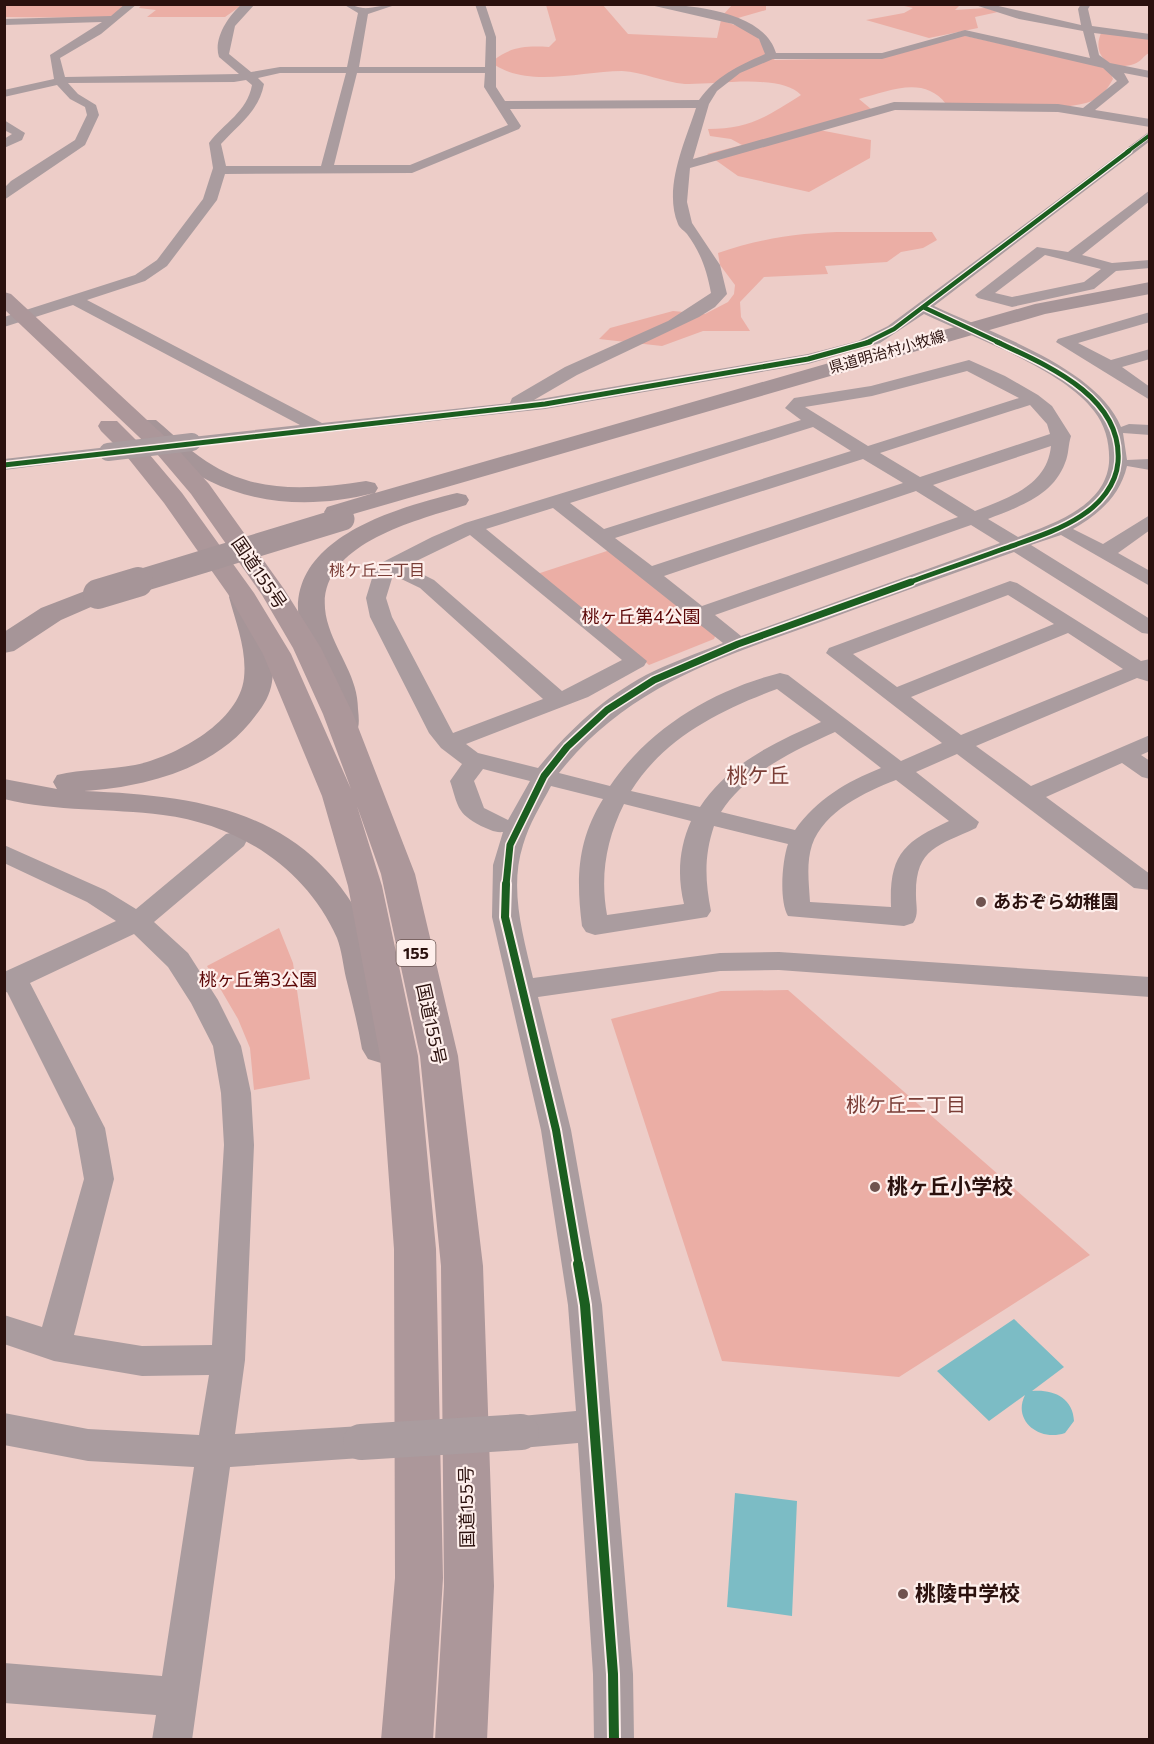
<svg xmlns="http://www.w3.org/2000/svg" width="1154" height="1744" viewBox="0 0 1154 1744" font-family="Commissioner,'Noto Sans JP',sans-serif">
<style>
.green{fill:#ebaea5}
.water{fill:#7cbcc5}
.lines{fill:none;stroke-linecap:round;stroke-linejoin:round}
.minor{fill:#aa9c9f;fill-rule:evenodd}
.major{fill:#a69598;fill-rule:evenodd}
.highway{fill:#ac979a;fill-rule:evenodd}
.minor-bridge-far1{stroke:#aa9c9f;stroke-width:18}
.minor-bridge{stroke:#aa9c9f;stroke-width:36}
.major-bridge-far1{stroke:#a69598;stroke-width:23}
.major-bridge{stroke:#a69598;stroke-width:30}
.cycleway-far5-casing{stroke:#feefec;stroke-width:5}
.cycleway-far4-casing{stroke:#feefec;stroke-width:7}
.cycleway-far3-casing{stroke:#feefec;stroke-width:8}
.cycleway-far2-casing{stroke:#feefec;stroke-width:10}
.cycleway-far1-casing{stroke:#feefec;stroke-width:12}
.cycleway-casing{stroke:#feefec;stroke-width:14}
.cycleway-far5{stroke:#1b5e20;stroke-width:4}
.cycleway-far4{stroke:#1b5e20;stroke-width:4.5}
.cycleway-far3{stroke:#1b5e20;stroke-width:5}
.cycleway-far2{stroke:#1b5e20;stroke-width:7}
.cycleway-far1{stroke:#1b5e20;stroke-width:8}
.cycleway{stroke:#1b5e20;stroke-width:10}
.poi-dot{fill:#6f534f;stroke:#feefec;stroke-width:2}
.labels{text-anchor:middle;stroke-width:4.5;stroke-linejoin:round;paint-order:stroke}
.far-street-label{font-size:15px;fill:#2b110e;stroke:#feefec}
.far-neighbourhood-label{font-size:16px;fill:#7a3d36;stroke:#feefec}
.shield{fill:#feefec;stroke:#6a5451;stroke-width:1.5}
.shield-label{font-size:16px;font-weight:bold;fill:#2b110e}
.street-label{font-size:18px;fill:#2b110e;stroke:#feefec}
.park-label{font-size:18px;fill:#5b0606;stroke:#feefec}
.poi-label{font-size:18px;font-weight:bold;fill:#2b110e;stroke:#feefec;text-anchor:start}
.neighbourhood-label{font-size:20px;fill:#7a3d36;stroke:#feefec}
.quarter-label{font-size:21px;fill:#7a3d36;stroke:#feefec}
.near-poi-label{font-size:21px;font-weight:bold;fill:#2b110e;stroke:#feefec;text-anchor:start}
</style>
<rect width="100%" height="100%" fill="#edcdc8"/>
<path class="green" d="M142,4L242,5L225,17H147L156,10L139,8Z
M602,4L628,34L717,38L721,20C733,25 748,28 757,37C766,47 760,50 775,60L868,58L961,35L1108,67L1113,79C1107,90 1099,100 1086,103C1048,113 986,105 946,104C924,75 889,91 859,99L871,109L809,128L871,140L870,158L809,192L738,176L707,154L742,145L731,139L710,136L708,129C749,129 768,116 801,95C781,73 715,85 685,84C663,82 643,72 622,71C582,71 530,88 495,65L494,60C512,46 527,46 549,47L556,40L546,5Z
M5,5H129L112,18L5,17Z
M732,5H766V10L731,20L723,15Z
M900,5H960L955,10L986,8L998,12L975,17L978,28L929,38L866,20L904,13L913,8Z
M1102,31L1149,38V53C1143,56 1141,62 1134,64C1110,72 1090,55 1102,31Z
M848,232H932L937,240L923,248L901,252L887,262L825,266L828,274L764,277L740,302L741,317L750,331H703L662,346L599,339L610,328L673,311L705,314L728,302L734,294L735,285L720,265L718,253C761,238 803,232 848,232Z
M610,550L716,634L714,639L649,665L537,574Z
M279,928L293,963L310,1079L254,1090L250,1048L238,1019L207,966Z
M788,990L1090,1255L899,1377L722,1361L611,1019L721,991Z"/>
<path class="water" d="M1014,1319L1064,1367L1032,1391C1052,1389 1073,1397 1074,1421L1065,1433C1040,1442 1012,1421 1025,1395L989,1421L937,1371Z
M735,1493L797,1501L792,1616L727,1607Z"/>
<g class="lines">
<path class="minor" d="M125,4H137L101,34L60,58L65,77L239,74L219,57C213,39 228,16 242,4H255L235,26L229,54L251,72L280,67H347L358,13L343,4C351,4 356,7 363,8C370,9 388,4 398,4L368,14L359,67H485L486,37L475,4H485L496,37V87L505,101L699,100C716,76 738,66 765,54L759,39L733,24L646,4C684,4 763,9 776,53H882L965,30L1090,58L1083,31L1019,19L972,4H990L1081,25L1078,9L1081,4H1091L1088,9L1092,26L1150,34V40L1094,33L1099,55L1110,63L1150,71V78L1124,73L1129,82L1127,84L1095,110L1150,119V127L1058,112L895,110L690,168L687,202L692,223L720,265L727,294L715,307L699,317L577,375L534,400L808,354L858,341L888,326L1150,131V141L934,306C989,332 1098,368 1121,427L1129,424L1150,425V435L1123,433L1127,460L1150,459V470L1127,466C1120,496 1099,514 1073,529L1103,544L1150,515V530L1118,553L1150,571V586L1061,535L1031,545L1150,619V634L1142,633L1014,552C951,574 888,597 826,620C725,656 628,685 559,773L610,786C649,728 713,690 780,673L788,675L901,761L942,743L826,653L829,648L1010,581L1017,583L1141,661L1150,659V682L1137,678L976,746L1031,786L1150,735V751L1141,755L1150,761V779L1142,777L1122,763L1046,797L1150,874V890L1134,888L957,754L916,772L979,822L976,828C938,846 915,848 916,896C916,906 919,915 913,923L904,926L788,916C779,901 782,861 788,844L714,826C704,856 705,880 711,911L707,917L595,935L586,932L582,926C576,878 577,841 603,799L551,786C541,805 529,824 523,845C509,889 523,935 533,978L720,953L779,952L1150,977V997L779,970L720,971L538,997L571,1130L602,1305L633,1674L634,1740H594L593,1674L578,1443L521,1448L509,1443L503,1432L509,1421L521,1416L576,1411L568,1305L541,1130L492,917L493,865L503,832C495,833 488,829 481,826C456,813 458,805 450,781L462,764L441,748L429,733L370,617L366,598L373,575L383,562L432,537L465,523L801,420L785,408L794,398L871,386L969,360L1005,376L1038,395L1052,406L1071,436C1068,445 1069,454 1065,463C1053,496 1018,507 988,519L1018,537C1052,524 1105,507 1109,463C1110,445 1106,426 1094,411C1063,369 972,337 924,314L880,343L808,364L545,409L192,447L186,446L183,442L186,438L192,437L300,425L73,305L4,327V317L135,275L157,260L203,199L213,168L209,143C224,123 247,112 252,85L246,80L234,82L68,83L78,94L96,105L99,115L85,145L4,200V188L11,181L75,140L87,115L85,107L70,99L57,85L4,97V90L54,79L50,55L102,22L4,25V19L111,16ZM965,36L1103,68L1117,81L1083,108L1058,104L894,102L693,159L709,104L717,91L740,73L773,59H882ZM280,73H346L321,166H226L221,144C239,124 259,111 264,84L258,78ZM357,73H485L484,87L508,125L410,165H334ZM696,108C685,142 663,188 678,224C680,229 684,230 687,234C701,253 707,271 711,293L668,321L565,367L512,398L510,403L322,423L87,300L145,281L167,266L217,200L225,174L412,173L519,129L521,126L510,109ZM967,371L1019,398L868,446L805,407L872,396ZM1030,405L1047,424L1050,434L920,477L880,453ZM813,427L851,451L604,529L570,503ZM1051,446C1047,486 1008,498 975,511L933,485ZM863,459L903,483L652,566L615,538ZM916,491L958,517L702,606L664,576ZM553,508L723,643C698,653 670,663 646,675C603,698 568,731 538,768L478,753L466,744L588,697L644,666L647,661L486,529ZM971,525L1000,543L741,636L715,615ZM470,535L622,660L562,691L434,580L406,566ZM393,575L420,588L543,699L453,733L392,617L386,598ZM1008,595L1054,624L897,687L853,654ZM1068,633L1123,669L961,735L911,697ZM777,689L821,722C775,742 728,764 700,807L631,791C664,738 720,710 777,689ZM835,732L881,768C846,782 817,799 795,830L721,812C746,773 793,751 835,732ZM483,769L530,781L508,820L484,808L474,781ZM896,780L949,821C904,842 889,854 891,907L810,902C809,884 806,863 812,845C824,811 865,792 896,780ZM624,804L691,821C679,848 677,875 684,904L607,915C600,876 606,840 624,804Z
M4,120L25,133L22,140L4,148V139L12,134L4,130Z
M1150,190V201L1082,255L1112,263L1150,260V268L1116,271L1094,289L1012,307L978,298L975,295L1037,247L1068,252ZM1045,255L1101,269L1084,282L1012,297L995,293Z
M1150,312V322L1078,343L1111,360L1150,349V359L1122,367L1150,387V400L1056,342L1058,339Z
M108,447L117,452L114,456L4,470V459Z
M235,832L244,834L247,840L244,846L154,922L188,953L218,1000L241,1046L251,1093L254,1145L245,1360L235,1434L361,1426L374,1431L379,1442L374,1453L361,1458L230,1467L192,1740H152L156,1715L4,1703V1663L162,1676L194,1467L88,1461L4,1445V1413L88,1429L199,1435L209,1375L142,1376L54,1361L4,1344V1315L42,1327L84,1179L75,1128L7,992L4,993V972L116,921L87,902L4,863V845L105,890L136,909L226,834ZM134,934L168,967L191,1003L213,1046L221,1093L224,1145L212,1345L142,1346L74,1335L114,1179L105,1128L30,983Z"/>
<path class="major" d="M1150,282V294L1045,314L336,519L327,517L324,512L327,507L374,493C301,512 225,503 167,453C157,444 144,436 137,425L140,420H156C175,436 193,454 214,466C261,494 314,489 366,481L375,483L378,488L375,493L1035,304Z
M457,493L466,495L469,500L466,505C411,522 302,548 329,627C338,655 358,678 358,709C359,719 360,727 355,735L344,738L333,735C326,724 329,692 322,673C313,653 298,631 298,609C297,535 400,507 457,493Z
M98,586L107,588L111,594L107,600L61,620L14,651L4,653V632L41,608Z
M242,589L251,591L255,597C264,624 277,653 272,682C270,695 264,705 256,715C218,768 147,787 84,791C209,796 313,813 371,938C377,950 378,965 382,978C387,1002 394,1025 400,1049L394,1059L381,1063L368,1059L362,1049C358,1025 352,1002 346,978C343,965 342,951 337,938C306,868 237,824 163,815C110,808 57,812 4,799V779L57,789L53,782L57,775C82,769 109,770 135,765C174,757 239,723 244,678C247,650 236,623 229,597L233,591Z"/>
<path class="highway" d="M4,292L11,294L173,444L209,484L284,589L321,648L353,714L415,874L458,1056L483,1266L494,1586L487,1740H435L444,1586L441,1266L420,1056L381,874L357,806L382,886L418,1056L436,1249L443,1578L433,1740H381L395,1578L394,1249L380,1056L348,886L322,796L263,654L228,594L164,503L128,458L101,431L98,426L101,421H117L144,448L182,493L254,593L291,654L351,789L323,714L293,648L262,595L191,494L157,454L4,309Z"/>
<path class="minor-bridge-far1" d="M108,452L192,442"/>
<path class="minor-bridge" d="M361,1442L521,1432"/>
<path class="major-bridge-far1" d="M133,583L343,519"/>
<path class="major-bridge" d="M98,594L138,582"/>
<defs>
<path id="cycleway-far5" d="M1127,152L1150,135"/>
<path id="cycleway-far4" d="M923,307L1000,343
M866,343L894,329L1129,151"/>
<path id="cycleway-far3" d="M4,465L545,404L808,359L870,342
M907,583C940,571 973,560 1006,548C1031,539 1058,531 1081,516C1100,504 1116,485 1118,462C1123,396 1046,365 997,342"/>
<path id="cycleway-far2" d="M506,885L510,845L544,776L567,747L607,710L654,680L738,644L911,582"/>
<path id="cycleway-far1" d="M506,884L505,917L556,1130L579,1266"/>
<path id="cycleway" d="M578,1264L585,1305L613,1674L614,1740"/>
</defs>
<use href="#cycleway-far5" class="cycleway-far5-casing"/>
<use href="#cycleway-far4" class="cycleway-far4-casing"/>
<use href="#cycleway-far3" class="cycleway-far3-casing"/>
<use href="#cycleway-far2" class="cycleway-far2-casing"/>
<use href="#cycleway-far1" class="cycleway-far1-casing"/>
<use href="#cycleway" class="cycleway-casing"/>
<use href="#cycleway-far5" class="cycleway-far5"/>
<use href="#cycleway-far4" class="cycleway-far4"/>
<use href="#cycleway-far3" class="cycleway-far3"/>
<use href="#cycleway-far2" class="cycleway-far2"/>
<use href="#cycleway-far1" class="cycleway-far1"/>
<use href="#cycleway" class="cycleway"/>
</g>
<g class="poi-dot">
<circle cx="981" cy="902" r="6"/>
<circle cx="875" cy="1187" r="6"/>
<circle cx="903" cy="1594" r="6"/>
</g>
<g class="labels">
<g class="far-street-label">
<text transform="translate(887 352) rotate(-16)" y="5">県道明治村小牧線</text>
</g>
<g class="far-neighbourhood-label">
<text x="377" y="576">桃ケ丘三丁目</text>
</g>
<rect class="shield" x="396.5" y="940" width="39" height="26" rx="4.5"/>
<g class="shield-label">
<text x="416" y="959">155</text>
</g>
<g class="street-label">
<text transform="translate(259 573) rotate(56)" y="6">国道155号</text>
<text transform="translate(431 1024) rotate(78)" y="6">国道155号</text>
<text transform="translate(467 1507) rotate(-91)" y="6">国道155号</text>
</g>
<g class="park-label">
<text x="641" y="623">桃ヶ丘第4公園</text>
<text x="258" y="986">桃ヶ丘第3公園</text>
</g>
<g class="poi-label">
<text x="993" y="908">あおぞら幼稚園</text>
</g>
<g class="neighbourhood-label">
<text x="906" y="1112">桃ケ丘二丁目</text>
</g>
<g class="quarter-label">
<text x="758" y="783">桃ケ丘</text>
</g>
<g class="near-poi-label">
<text x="887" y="1194">桃ヶ丘小学校</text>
<text x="915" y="1601">桃陵中学校</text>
</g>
</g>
<rect width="1154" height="1744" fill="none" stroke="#2b110e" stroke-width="12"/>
</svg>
